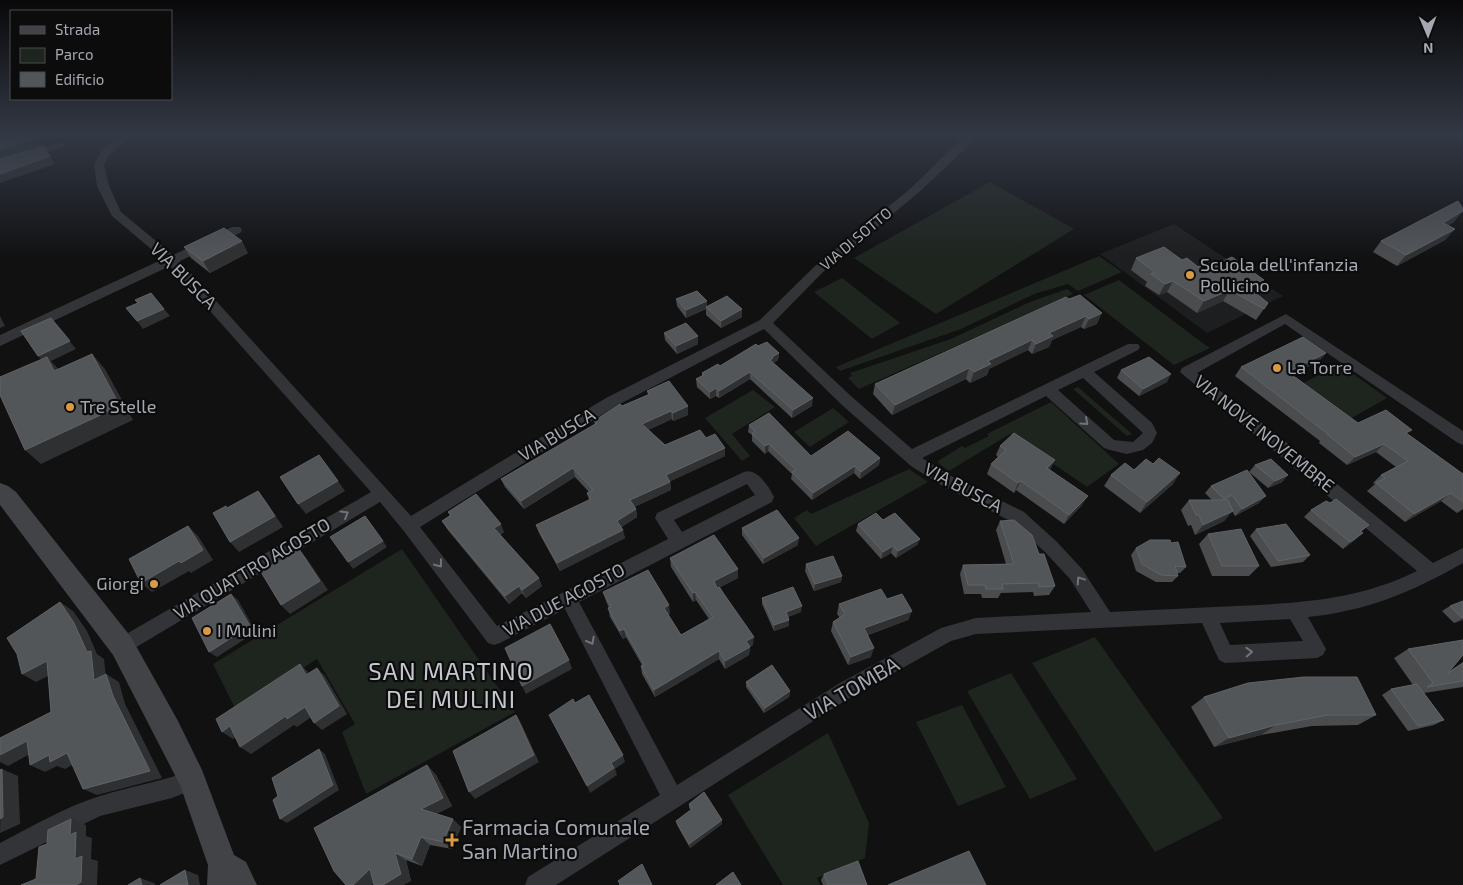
<svg xmlns="http://www.w3.org/2000/svg" width="1463" height="885" viewBox="0 0 1463 885" font-family="'Exo 2',sans-serif">
<style>
.built{fill:#1d1e1f}
.green{fill:#1e241e}
.lines{fill:none;stroke-linecap:round;stroke-linejoin:round}
.street{fill:#333437;fill-rule:evenodd}
.secondary{fill:#414347;fill-rule:evenodd}
.wall{fill:#4a4c4e}
.shaded-wall{fill:#2f3032}
.building{fill:#535659;stroke:#606367}
.oneway{stroke:#71747a}
.poi-dot{fill:#d99a43;stroke:#0c0c0d;stroke-width:2}
.labels{text-anchor:middle;stroke-width:4.5;stroke-linejoin:round;paint-order:stroke}
.far-street-label{font-size:15px;fill:#a4a9b1;stroke:#0c0c0d}
.poi-label{font-size:18px;fill:#a4a9b1;stroke:#0c0c0d;text-anchor:start}
.street-label{font-size:18px;fill:#a4a9b1;stroke:#0c0c0d}
.near-street-label{font-size:21px;fill:#a4a9b1;stroke:#0c0c0d}
.near-poi-label{font-size:21px;fill:#a4a9b1;stroke:#0c0c0d;text-anchor:start}
.near-quarter-label{font-size:24px;letter-spacing:1px;fill:#c5c8ce;stroke:#0c0c0d}
</style>
<rect width="100%" height="100%" fill="#111112"/>
<path class="built" d="M1174,224L1283,296L1207,333L1100,254Z"/>
<path class="green" d="M990,182L1074,229L936,314L854,258Z
M1099,256L1122,272L1078,291L1068,284L1034,294L961,329L840,371L836,367Z
M842,278L900,323L872,339L814,292Z
M1119,280L1204,344L1210,348L1174,365L1084,295Z
M1067,289L1073,294L859,389L848,378L852,376L850,373L951,339L1030,302Z
M1339,364L1387,398L1350,419L1302,384Z
M1078,387L1132,434L1127,436L1073,389Z
M753,390L775,407L732,434L750,456L742,461L705,418Z
M1051,402L1119,464L1087,487L1010,434L949,471L938,463V461L962,446L965,448L989,436L987,434Z
M833,408L849,422L810,447L794,432Z
M909,469L928,482L816,546L794,518L807,510L811,514Z
M402,549L515,712L366,794L342,732L355,724L317,659L236,710L213,664Z
M1095,637L1223,818L1155,852L1032,663Z
M1011,673L1077,779L1030,799L967,691Z
M962,705L1006,787L958,806L916,722Z
M828,733L869,823L865,858L817,878L820,885H783L728,795Z"/>
<g class="lines">
<path class="street" d="M120,135H132L109,155L104,165L109,186L121,212L173,255L232,227H240L242,230L240,233L180,261L411,516L606,398L760,320L815,266L910,189L965,135H976L964,150L918,193L823,272L773,323L852,397L912,449L1128,344H1138L1140,347L1138,350L1094,372L1152,423L1157,433L1152,443L1143,450L1127,454L1110,450L1104,448L1046,396L922,458L953,477L1024,512L1057,542L1082,569L1110,612C1152,610 1194,608 1236,606C1301,603 1358,600 1417,571L1180,372L1182,368L1286,314L1463,431V445L1458,443L1285,324L1197,373L1275,433L1433,563L1463,548V563C1412,592 1367,611 1308,617L1326,649L1323,655L1317,658L1225,663L1219,660L1202,623L976,634L951,641L854,695L556,885H525L528,877L660,795L565,609L500,643L494,645L488,643L403,530L380,502L128,652L122,655L116,652L113,646L116,640L371,492L170,266L0,346V335L163,259L112,216L97,186L94,165L101,151ZM764,329L842,405L911,466L941,485L1012,522L1045,552L1070,579L1091,612L976,618L941,628L840,683L677,785L579,602L772,502L774,497C769,486 756,467 744,472L657,513L655,518L668,539L497,626L420,527L616,406ZM1083,378L1141,431L1143,433L1133,442L1114,440L1058,390ZM747,484L755,495L682,532L674,520ZM1290,619L1303,641L1230,645L1220,623Z
M60,142L64,143L65,145L64,147L0,167V161Z
M192,770L199,773L202,780L199,787L172,798L100,816L0,865V843C33,826 65,807 100,796C131,786 162,782 192,770Z"/>
<path class="secondary" d="M0,483L8,486L16,492L131,637L178,721L202,770L234,855L246,862L257,885H207L208,865L180,785L113,655L0,505Z"/>
</g>
<path class="wall" d="M1454,222L1448,225L1455,229L1445,240L1397,266L1373,252L1381,241Z
M184,247L248,253L210,273L191,258Z
M1136,258L1182,260L1257,291L1255,292L1268,303L1256,320L1223,301L1197,313L1167,292L1159,295L1145,286L1147,282L1131,270Z
M676,299L707,301V307L742,309V317L721,328L706,315V309L686,318L677,306Z
M1069,299L1097,324L1084,329L1081,327L1052,340L1049,347L1032,354L1028,350L989,369L987,375L970,383L966,379L892,415L873,394L875,384Z
M664,333L698,336V344L677,354L665,340Z
M758,346L779,353L778,360L773,363L812,406L792,418L750,379L719,398L716,396L710,399L697,387L696,379L702,376V373L720,366Z
M1326,353L1319,361L1292,375L1358,423L1408,434L1463,474V509L1457,513L1441,501L1405,522L1367,491L1375,484L1373,483L1381,475L1396,467L1376,452L1347,465L1319,443L1320,441L1235,376L1241,367Z
M1121,370L1167,382L1139,396L1117,378Z
M647,391L688,415L673,421L672,419L648,430L665,445L706,438L725,448V456L670,481L671,490L634,507L636,509L637,517L621,527L625,538L560,571L539,533L536,525L589,500L587,493L589,492L575,477L524,509L505,487L501,479L595,425L594,421L622,406L648,395Z
M749,425L811,456L880,458L879,465L860,479L854,473L812,500L791,479L792,474L768,451L765,454L752,441V435L748,432Z
M1000,446L1050,470L1082,505L1064,524L1016,490L1014,493L987,474L991,464L998,457L996,455Z
M1255,465L1288,475L1282,482L1268,488L1249,472Z
M1134,470L1173,484L1140,513L1104,486L1111,475Z
M1211,486L1259,503L1235,516L1232,511L1224,521L1195,535L1191,525L1188,526L1181,510L1189,500H1212L1205,493Z
M1330,503L1369,525L1361,532L1355,540L1343,549L1304,517L1311,510Z
M448,512L504,532L500,535L542,586L526,598L522,593L509,604L447,529L442,521L450,516Z
M883,520L920,539L917,545L896,558L891,553L881,559L856,531L858,524Z
M1000,521L1039,554L1055,586L1049,595L1034,596L1033,592L1001,593L998,598H982L981,594H964L960,574L963,565L1006,564L996,530Z
M742,528L798,545L763,564L742,535Z
M1256,529L1310,555L1303,562L1271,567L1250,536Z
M1208,534L1259,566L1249,576H1212L1199,544Z
M1171,543L1186,567L1180,573H1177L1178,576L1172,582H1156L1136,571L1131,555L1136,548Z
M670,558L738,569V578L720,587L753,645L750,647L749,655L725,669L719,659L655,697L642,674L641,666L642,665L626,637L623,639L610,617L608,608H609L606,601L603,592L670,613L668,615L681,635L709,619L696,600L693,602L671,567Z
M806,564L842,576L841,582L814,591L805,571Z
M762,598L801,612L788,617L789,626L774,631L762,604Z
M887,599L912,611L908,620L868,635L871,657L848,665L831,631L833,622L840,618L837,614L839,604Z
M1463,601V620L1454,623L1442,611L1450,606Z
M1408,649L1450,671L1463,662V687L1424,693L1444,720L1434,725L1408,731L1382,695L1391,689L1413,685L1394,658Z
M746,682L790,691L789,697L764,713L746,687Z
M1204,697L1376,715L1358,725L1312,726L1261,735L1214,747L1191,707Z
M427,765L436,775L452,806L436,814L461,827L452,849L430,845L422,866L406,860L411,881L373,883L371,885H346Z
M689,804L722,824L690,848L677,825L676,821L691,810L689,808Z
M824,874L867,885H823L821,880Z"/>
<path class="shaded-wall" d="M38,138L43,145L0,159V150Z
M43,146L55,164L0,183V174Z
M1463,211L1454,222L1434,234L1443,223Z
M1455,229L1445,240L1397,266L1406,255Z
M242,241L248,253L210,273L203,261Z
M1264,280L1257,291L1243,297L1248,287Z
M1173,281L1167,292L1159,295L1165,284Z
M1230,290L1223,301L1197,313L1204,301Z
M707,301V308L706,307V309L686,318V310Z
M164,309L170,316L143,329L137,321Z
M742,309V317L721,328V321Z
M1102,313L1097,324L1084,329L1089,319Z
M0,316L5,326L0,328Z
M1086,316L1081,327L1052,340L1049,347L1032,354L1036,344L1049,333Z
M51,318L76,349L51,361L61,372L67,385L38,356Z
M698,336V344L677,354L676,346Z
M1032,340L1028,350L989,369L987,375L970,383L974,372L988,361Z
M779,353L778,360L773,363V366L770,360L772,357Z
M1326,353L1319,361L1282,380L1288,372Z
M92,354L105,369L133,420L41,464L25,450Z
M969,368L966,379L892,415L895,405Z
M750,372V379L719,398V391Z
M1171,374L1167,382L1139,396L1143,389Z
M716,388V396L710,399V392Z
M813,398L812,406L792,418L793,410Z
M688,406V415L673,421V413Z
M671,411L672,419L643,432L642,424Z
M769,444L768,451L765,454V446Z
M1384,444L1376,452L1347,465L1355,457Z
M725,448V456L667,483L666,475Z
M880,458L879,465L860,479L861,472Z
M1055,460L1050,470L1042,477L1047,468Z
M855,466L854,473L812,500L813,493Z
M573,468L575,477L524,509L521,501Z
M1180,473L1173,484L1140,513L1147,502Z
M1288,475L1282,482L1268,488L1275,481Z
M338,481L345,491L306,514L298,504Z
M1021,481L1016,490L1014,493L1018,483Z
M670,482L671,490L631,508L630,500Z
M258,491L266,501L283,527L239,552L230,542Z
M1451,493L1441,501L1405,522L1414,514Z
M1088,496L1082,505L1064,524L1069,515Z
M1266,496L1259,503L1235,516L1242,509Z
M636,509L637,517L619,529L617,521Z
M1233,511L1224,521L1195,535L1203,525Z
M501,524L504,532L497,537L494,528Z
M188,526L198,536L213,560L191,573L189,571L152,592L141,583Z
M623,530L625,538L560,571L557,563Z
M1363,533L1355,540L1343,549L1350,542Z
M799,538L798,545L763,564L764,558Z
M920,539L917,545L896,558L898,551Z
M383,541L387,547L353,569L348,562Z
M893,546L891,553L881,559L883,552Z
M299,549L307,559L328,590L290,614L281,605Z
M738,569V578L715,590L714,581Z
M842,576L841,582L814,591L815,584Z
M539,578L542,586L526,598L522,590Z
M519,586L522,593L509,604L505,596Z
M695,592L696,600L693,602V593Z
M231,594L238,600L256,632L217,657L209,652Z
M60,602L73,611L87,631L97,654L104,659L107,688L94,680L87,652Z
M669,605L670,613L665,616L664,608Z
M802,606L801,612L785,618L786,612Z
M912,611L908,620L861,637L864,628Z
M1463,618V620L1454,623Z
M789,620V626L774,631V625Z
M624,629L626,637L623,639L620,631Z
M754,637L753,645L750,647L749,655L725,669V661L746,641Z
M874,648L871,657L848,665L851,657Z
M719,651V659L655,697L654,690Z
M569,660L572,669L526,694L522,686Z
M47,661L60,670L36,682L22,674Z
M300,664L309,673L315,684L306,675Z
M317,668L325,676L347,714L322,730L314,723Z
M106,674L119,682L125,704L162,778L97,795L83,789L113,696Z
M790,691L789,697L764,713L765,708Z
M305,707L314,715L297,727L294,725L251,754L240,747L286,716Z
M516,715L521,723L539,762L475,799L469,792Z
M1276,725L1261,735L1214,747L1229,738Z
M230,726L241,734L233,739L222,732Z
M27,741L41,748L8,766L0,762V755Z
M319,749L325,754L339,790L287,823L280,819Z
M67,753L81,760L65,769L57,766L45,772L30,765L49,755Z
M623,755L625,762L615,769L617,775L590,793L587,786L611,763Z
M427,765L436,775L452,806L430,817L421,809Z
M2,769L18,776L20,824L0,833Z
M71,819L86,825V836L92,838L91,859L98,861L97,885H76L75,859L70,835Z
M453,819L461,827L452,849L443,842Z
M722,820V824L690,848L689,844Z
M421,837L430,845L422,866L412,859Z
M395,853L406,860L411,881L404,885H383Z
M370,869L381,875L371,885H353Z
M185,870L198,875L200,885H188Z
M140,878L154,883L155,885H142Z"/>
<path class="building" d="M0,135H36L38,138L0,150Z
M43,146L50,156L0,174V159Z
M1458,201L1463,209V211L1443,223L1455,229L1406,255L1381,241Z
M224,228L242,241L203,261L184,247Z
M1164,247L1182,260L1187,258L1198,267L1209,262L1214,265L1232,257L1264,280L1248,287L1268,303L1264,309L1230,290L1204,301L1173,281L1165,284L1151,274L1155,272L1136,258Z
M697,291L707,301L686,310L676,299Z
M151,293L164,309L137,321L126,308L138,303L135,300Z
M1080,295L1102,313L1089,319L1086,316L1049,333L1053,336L1036,344L1032,340L988,361L991,364L974,372L969,368L895,405L875,384L1066,297L1069,299Z
M727,296L742,309L721,321L706,307Z
M51,318L70,341L38,356L21,331Z
M686,323L698,336L676,346L664,333Z
M1303,337L1326,353L1288,372L1358,423L1386,410L1412,430L1406,433L1463,474V502L1451,493L1414,514L1376,483L1385,478L1381,475L1408,461L1384,444L1355,457L1327,434H1328L1241,367Z
M767,342L779,353L772,357L773,358L770,360L813,398L793,410L750,372L719,391L716,388L710,392L696,379L704,375L702,373L718,364L720,366L756,344L758,346Z
M92,354L120,406L25,450L0,395V377L47,357L54,371Z
M1149,357L1171,374L1143,389L1121,370Z
M669,381L688,406L673,413L671,411L642,424L665,445L700,430L706,438L715,434L725,448L666,475L670,482L630,500L636,509L617,521L623,530L557,563L536,525L591,499L587,493L593,490L573,468L521,501L501,479L597,423L594,421L620,404L622,406L650,394L647,391Z
M769,413L811,456L848,431L880,458L861,472L855,466L813,493L792,472L796,470L769,444L765,446L752,434L755,431L749,425Z
M1014,433L1055,460L1047,468L1088,496L1069,515L1021,481L1018,483L991,464L1006,450L1000,446Z
M319,455L338,481L298,504L280,477Z
M1159,458L1180,473L1147,502L1111,475L1125,463L1134,470L1146,459L1153,464Z
M1271,459L1288,475L1275,481L1255,465Z
M1247,470L1266,496L1242,509L1232,495L1224,499L1211,486Z
M258,491L275,516L230,542L213,513L226,506L227,508Z
M476,494L501,524L494,528L539,578L522,590L519,586L505,596L442,521L451,515L448,512Z
M1336,499L1369,525L1360,531L1363,533L1350,542L1311,510L1326,501L1330,503Z
M1189,500H1228L1233,511L1203,525L1199,515H1196Z
M777,510L799,538L764,558L742,528Z
M876,513L883,520L895,513L920,539L898,551L893,546L883,552L858,524Z
M365,516L383,541L348,562L330,537Z
M1014,520L1032,535L1039,554H1044L1055,586L1039,587L1038,583L1002,584L1003,589H986L985,585H968L963,565L1014,564L1000,521Z
M1286,524L1310,555L1278,561L1256,529Z
M188,526L203,550L181,563L179,561L141,583L129,559Z
M1241,529L1259,566H1222L1208,534Z
M714,535L738,569L714,581L717,588L719,587L754,637L746,641L750,647L725,661L719,651L654,690L641,666L644,664L624,629L620,631L608,608L611,607L603,592L648,570L669,605L664,608L681,635L713,617L695,592L693,593L670,558Z
M1150,540H1170L1171,543L1178,542L1186,567L1175,566L1178,576L1161,575L1142,564L1136,548Z
M299,549L320,581L281,605L261,572Z
M833,556L842,576L815,584L806,564Z
M793,587L802,606L786,612L789,620L774,625L762,598Z
M881,589L887,599L902,594L912,611L864,628L874,648L851,657L833,622L845,614L839,604Z
M231,594L250,626L209,652L192,618Z
M1463,601V618H1462L1450,606Z
M60,602L74,623L87,652L91,651L94,680L106,674L113,696L150,771L83,789L67,753L50,762L49,755L30,765L27,741L0,755V738L51,712L47,661L22,674L17,654L7,638Z
M550,624L569,660L522,686L505,648Z
M1463,640V655L1448,673L1463,663V681L1427,687L1433,683L1408,649Z
M300,664L306,675L317,668L339,706L314,723L305,707L287,719L286,716L240,747L230,726L222,732L216,719Z
M772,665L790,691L765,708L746,682Z
M1304,677H1357L1376,715H1328L1276,725L1229,738L1204,697L1248,683Z
M1417,684L1444,720L1418,726L1391,689Z
M589,695L623,755L611,763L614,768L587,786L549,715L573,699L575,703Z
M516,715L534,755L469,792L453,751Z
M319,749L333,785L280,819L273,800L278,796L272,778Z
M427,765L443,798L421,809L453,819L443,842L421,837L412,859L395,853L401,874L383,885H374L370,869L353,885H346L334,871L314,828Z
M2,769L3,817L0,819V770Z
M704,792L722,820L689,844L676,821L692,809L689,804Z
M71,819L70,835L76,832L75,859L82,856L81,882L76,885H21L36,879L39,847L47,844L48,830Z
M969,851L986,885H888Z
M858,861L867,885H828L824,874Z
M642,864L652,885H619L620,884L618,881Z
M185,870L188,885H160Z
M733,872L741,885H716Z
M140,878L142,885H128Z"/>
<defs><path id="oneway-chevron" d="M-2-3.5L2.5 0L-2 3.5" fill="none" stroke-width="1.6" stroke-linecap="round" stroke-linejoin="round" transform="scale(1.25)"/></defs>
<g class="oneway">
<use href="#oneway-chevron" transform="translate(1085 422) rotate(42)"/>
<use href="#oneway-chevron" transform="translate(345 514) rotate(-31)"/>
<use href="#oneway-chevron" transform="translate(439 564) rotate(53)"/>
<use href="#oneway-chevron" transform="translate(1080 580) rotate(-124)"/>
<use href="#oneway-chevron" transform="translate(591 641) rotate(62)"/>
<use href="#oneway-chevron" transform="translate(1249 652) rotate(-3)"/>
</g>
<linearGradient id="sky" x2="0" y2="1"><stop stop-color="#09090a"/><stop offset="0.52" stop-color="#323844"/><stop offset="1" stop-color="#323844" stop-opacity="0"/></linearGradient>
<rect width="1463" height="259" fill="url(#sky)"/>
<g class="poi-dot">
<circle cx="1190" cy="275" r="5"/>
<circle cx="1277" cy="368" r="5"/>
<circle cx="70" cy="407" r="5"/>
<circle cx="154" cy="584" r="5"/>
<circle cx="207" cy="631" r="5"/>
<path d="M449.5 832.5h5v5h5v5h-5v5h-5v-5h-5v-5h5z"/>
</g>
<g class="labels">
<g class="far-street-label">
<text transform="translate(856 239) rotate(-40)" y="5">VIA DI SOTTO</text>
</g>
<g class="poi-label">
<text x="1200" y="271">Scuola dell'infanzia<tspan x="1200" dy="21">Pollicino</tspan></text>
<text x="1287" y="374">La Torre</text>
<text x="80" y="413">Tre Stelle</text>
<text x="144" y="590" text-anchor="end">Giorgi</text>
<text x="217" y="637">I Mulini</text>
</g>
<g class="street-label">
<text transform="translate(183 276) rotate(45)" y="6">VIA BUSCA</text>
<text transform="translate(1264 434) rotate(39)" y="6">VIA NOVE NOVEMBRE</text>
<text transform="translate(557 435) rotate(-31)" y="6">VIA BUSCA</text>
<text transform="translate(963 488) rotate(28)" y="6">VIA BUSCA</text>
<text transform="translate(252 569) rotate(-31)" y="6">VIA QUATTRO AGOSTO</text>
<text transform="translate(564 600) rotate(-28)" y="6">VIA DUE AGOSTO</text>
</g>
<g class="near-street-label">
<text transform="translate(852 689) rotate(-30)" y="7">VIA TOMBA</text>
</g>
<g class="near-poi-label">
<text x="462" y="835">Farmacia Comunale<tspan x="462" dy="24">San Martino</tspan></text>
</g>
<g class="near-quarter-label">
<text x="451" y="680">SAN MARTINO<tspan x="451" dy="28">DEI MULINI</tspan></text>
</g>
</g>
<rect x="10" y="10" width="162" height="90" fill="#0c0c0d" stroke="#494b4f"/>
<rect x="20" y="26" width="25" height="8" fill="#414347" stroke="#494b4f"/>
<text x="55" y="35" font-size="15" fill="#a4a9b1">Strada</text>
<rect x="20" y="48" width="25" height="15" fill="#1e241e" stroke="#494b4f"/>
<text x="55" y="60" font-size="15" fill="#a4a9b1">Parco</text>
<rect x="20" y="72" width="25" height="15" fill="#535659" stroke="#494b4f"/>
<text x="55" y="85" font-size="15" fill="#a4a9b1">Edificio</text>
<g transform="translate(1428 35) rotate(179)" stroke="#0c0c0d" stroke-width="4" paint-order="stroke">
<path d="M0-4L9 19L0 12L-9 19Z" fill="#a4a9b1"/>
<text y="-8" font-size="14" font-weight="bold" text-anchor="middle" fill="#a4a9b1">N</text>
</g>
</svg>
